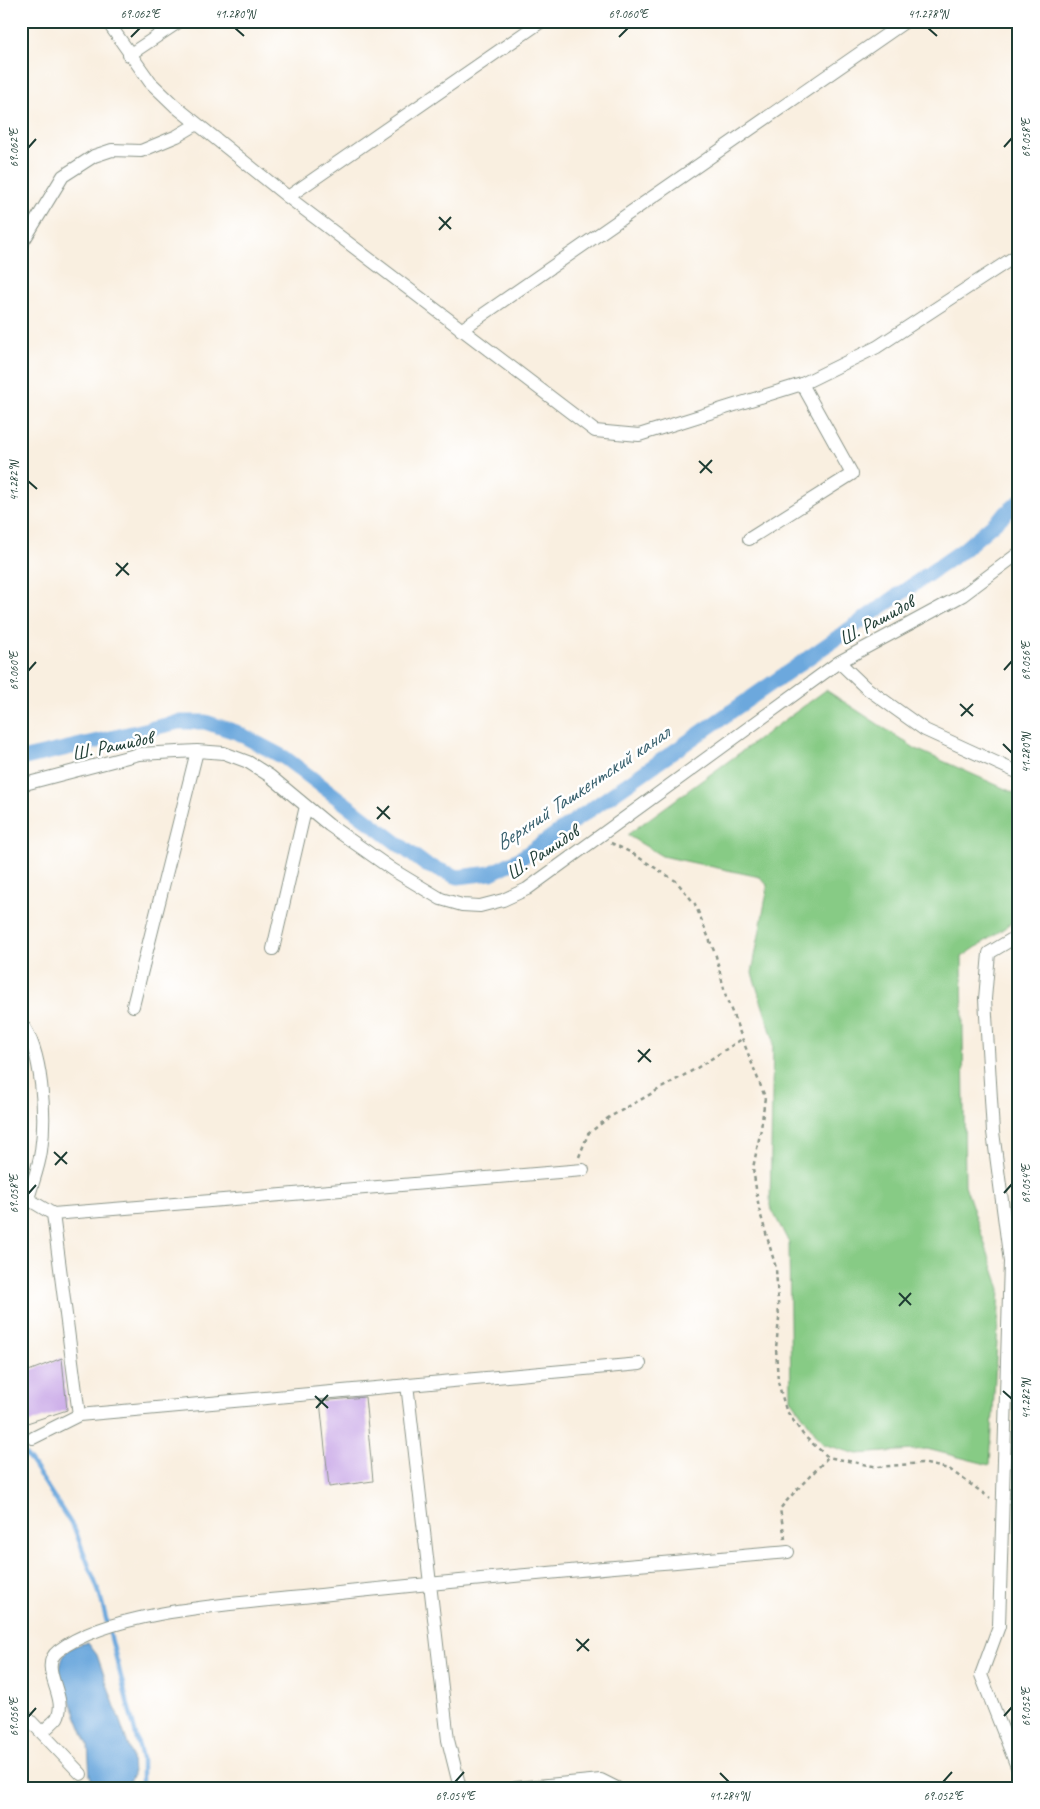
<svg xmlns="http://www.w3.org/2000/svg" width="1040" height="1809" viewBox="0 0 1040 1809" font-family="Caveat,sans-serif">
<style>
.green{fill:#87cb85;stroke:#53845c}
.water{fill:#6ca8dd;stroke:#467288}
.lines{fill:none;stroke-linecap:round;stroke-linejoin:round}
.stream{stroke:#6ca8dd;stroke-width:4.5}
.canal{stroke:#6ca8dd;stroke-width:15}
.building{fill:#c5a1e5}
.street-casing{stroke:#8c968a;stroke-width:14}
.path{stroke:#8c968a;stroke-width:2.5;stroke-dasharray:4 4;stroke-linecap:butt}
.street{stroke:#fff;stroke-width:12}
.ticks{fill:none;stroke:#1f3d34;stroke-width:2}
.labels{text-anchor:middle;stroke-width:5;stroke-linejoin:round;paint-order:stroke}
.street-label{font-size:20px;fill:#1f3d34;stroke:#fff}
.water-label{font-size:21px;font-style:italic;fill:#3a626f;stroke:#fff}
.neatline{fill:none;stroke:#1f3d34;stroke-width:2}
.ticks-label{font-size:12px;text-anchor:middle;fill:#1f3d34}
</style>
<rect width="100%" height="100%" fill="#fff"/>
<filter id="ink" filterUnits="userSpaceOnUse"><feTurbulence type="fractalNoise" baseFrequency=".02" numOctaves="2"/><feDisplacementMap in="SourceGraphic" scale="10" xChannelSelector="R" yChannelSelector="G"/><feConvolveMatrix kernelMatrix="1 2 1 2 8 2 1 2 1" color-interpolation-filters="sRGB"/></filter>
<filter id="wash" filterUnits="userSpaceOnUse"><feTurbulence type="fractalNoise" baseFrequency=".0096" numOctaves="4" result="noise"/><feDisplacementMap in="SourceGraphic" scale="20" xChannelSelector="R" yChannelSelector="G"/><feGaussianBlur stdDeviation="1.12" result="paint"/><feColorMatrix in="noise" values="0 0 0 0 0 0 0 0 0 0 0 0 0 0 0 0 0 1.4 0 .05"/><feComposite in="paint" operator="in"/></filter>
<g filter="url(#wash)">
<rect width="100%" height="100%" fill="#f9efe0"/>
<path class="green" d="M826,690L916,749L1019,795V918L962,957L965,1185L1000,1289L990,1465L927,1449L857,1454L823,1444L791,1399L789,1243L770,1206L773,1038L752,973L768,886L760,877L662,856L627,835Z"/>
<path class="water" d="M88,1643L97,1655L132,1756L133,1775L125,1788H97L90,1776L88,1745L60,1675C60,1656 67,1644 88,1643Z"/>
<g class="lines">
<path class="stream" d="M21,1450L32,1463L75,1530L100,1595L142,1759V1788"/>
<path class="canal" d="M21,759L179,722H205L236,732L285,758L426,865L458,877L491,873L521,858L963,550L1019,502"/>
</g>
<g id="blocks">
<path class="building" d="M62,1358L67,1410L21,1425V1374Z
M365,1397L373,1481L329,1487L320,1401Z"/>
</g>
</g>
<g filter="url(#ink)">
<use href="#blocks" fill-opacity="0" stroke="#8c968a" stroke-width="1"/>
<g class="lines">
<defs>
<path id="street" d="M107,21L150,82L175,106L288,197L595,431L639,435L802,384L877,347L1019,254
M129,55L180,21
M288,197L542,21
M21,245L63,176L94,156L112,150L141,151L177,136L197,124
M461,330L906,21
M749,539L852,474L802,384
M839,662L865,687L925,730L1019,773
M21,785L139,754L197,751L224,753L248,762L270,776L329,825L393,870L441,899L462,905L480,906L503,900L527,889L839,662L963,595L1019,553
M1019,935L989,953L985,999L993,1132L1010,1262L999,1626L981,1675L1019,1772
M273,949L306,806
M133,1006L197,751
M21,1023C43,1050 46,1117 41,1151C39,1167 32,1184 28,1199L53,1214L79,1415
M53,1214L583,1170
M407,1384L448,1740L460,1788
M33,1438L79,1415L640,1364
M21,1711L81,1774
M42,1733C46,1728 53,1723 57,1718C69,1697 37,1667 58,1651C113,1608 251,1603 321,1595C476,1578 632,1566 788,1552
M516,1788L601,1780L617,1788"/>
</defs>
<use href="#street" class="street-casing"/>
<path class="path" d="M611,843L630,852L676,881L695,904L716,956L726,997L765,1097L761,1129L753,1168L759,1209L776,1268L779,1319L776,1348L778,1382L786,1410L804,1436L828,1457L878,1467L922,1463L949,1469L990,1498
M579,1157L588,1134L608,1118L697,1068L742,1039
M785,1539L780,1509C795,1490 812,1475 828,1457"/>
<use href="#street" class="street"/>
</g>
</g>
<path class="ticks" d="M235,28L244,36M928,28L937,36M131,37L140,28M619,37L628,28M1004,147L1012,138M28,148L36,139M439,217L451,229M439,230L451,217M699,461L712,473M700,473L712,460M28,481L37,489M116,563L129,575M116,576L128,563M1004,670L1012,661M28,671L36,662M960,704L973,716M961,716L973,704M1003,744L1012,753M377,807L390,819M377,819L389,806M638,1050L651,1062M638,1062L650,1049M54,1152L67,1164M55,1165L67,1152M1004,1193L1012,1184M28,1194L36,1185M899,1293L911,1305M899,1306L911,1293M1003,1391L1012,1399M315,1396L328,1408M316,1408L328,1395M576,1639L589,1651M577,1651L589,1639M1004,1716L1012,1707M28,1717L36,1708M720,1773L729,1782M455,1782L464,1772M943,1782L952,1772"/>
<g class="labels">
<g class="street-label">
<text transform="translate(876 620) rotate(-29)" y="7">Ш. Рашидов</text>
<text transform="translate(112 745) rotate(-12)" y="7">Ш. Рашидов</text>
<text transform="translate(542 852) rotate(-34)" y="7">Ш. Рашидов</text>
</g>
<g class="water-label">
<text transform="translate(582 788) rotate(-34)" y="7">Верхний Ташкентский канал</text>
</g>
</g>
<rect width="1040" height="1809" fill="none" stroke="#fff" stroke-width="55"/>
<rect x="28" y="28" width="984" height="1754" class="neatline"/>
<g class="ticks-label">
<text x="140" y="18">69.062°E</text>
<text x="235" y="18">41.280°N</text>
<text x="628" y="18">69.060°E</text>
<text x="928" y="18">41.278°N</text>
<text transform="translate(1026 138) rotate(-90)" y="4">69.058°E</text>
<text transform="translate(14 148) rotate(-90)" y="4">69.062°E</text>
<text transform="translate(14 481) rotate(-90)" y="4">41.282°N</text>
<text transform="translate(1026 661) rotate(-90)" y="4">69.056°E</text>
<text transform="translate(14 671) rotate(-90)" y="4">69.060°E</text>
<text transform="translate(1026 753) rotate(-90)" y="4">41.280°N</text>
<text transform="translate(1026 1184) rotate(-90)" y="4">69.054°E</text>
<text transform="translate(14 1194) rotate(-90)" y="4">69.058°E</text>
<text transform="translate(1026 1399) rotate(-90)" y="4">41.282°N</text>
<text transform="translate(1026 1707) rotate(-90)" y="4">69.052°E</text>
<text transform="translate(14 1717) rotate(-90)" y="4">69.056°E</text>
<text x="455" y="1800">69.054°E</text>
<text x="729" y="1800">41.284°N</text>
<text x="943" y="1800">69.052°E</text>
</g>
</svg>
